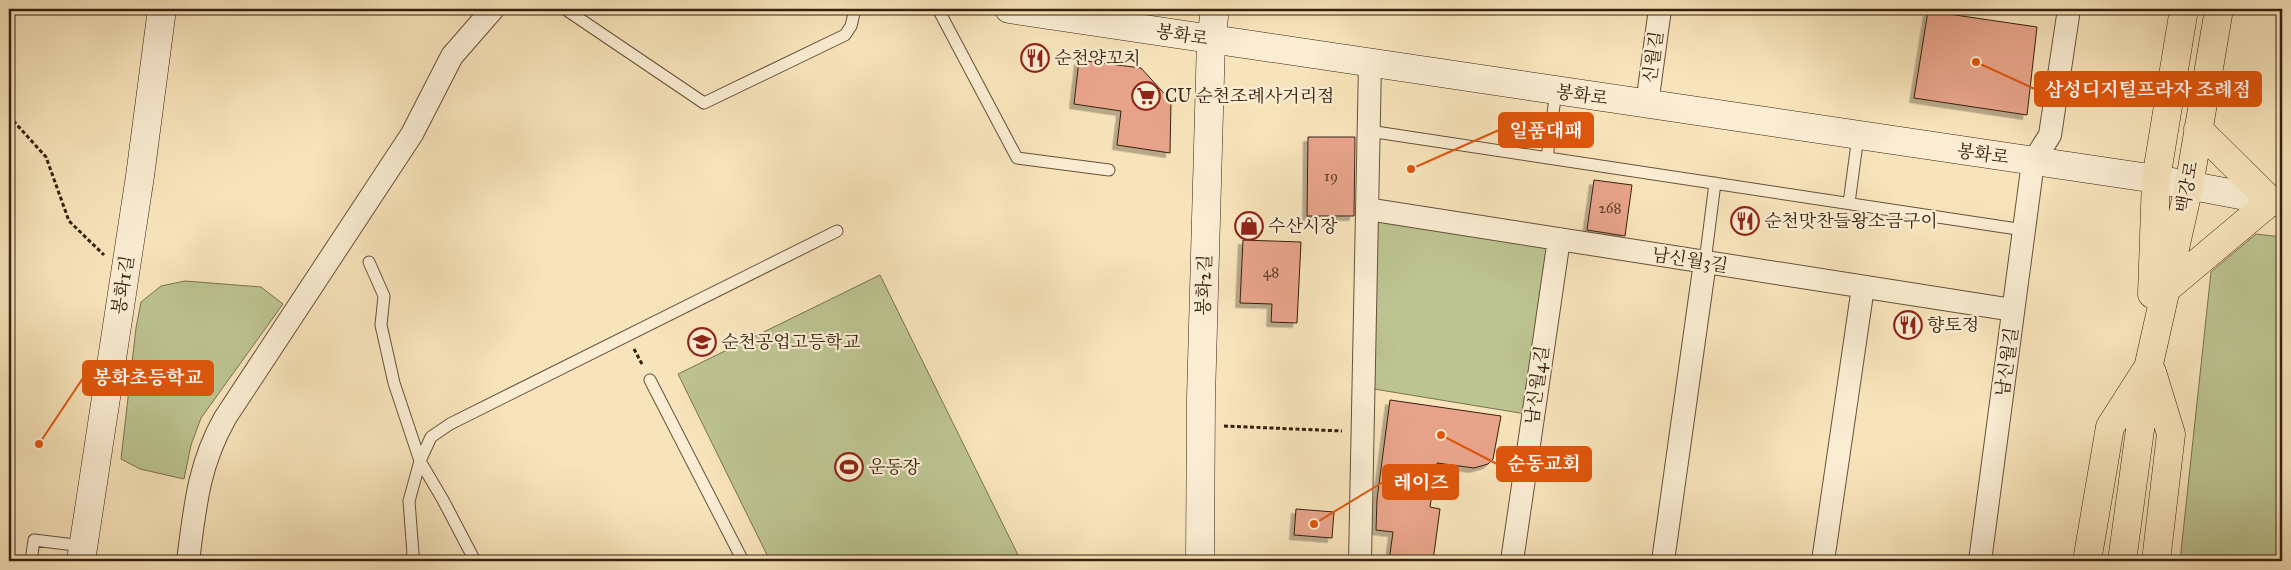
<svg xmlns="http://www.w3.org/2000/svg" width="2291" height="570" viewBox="0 0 2291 570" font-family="'IM FELL Great Primer','Noto Serif KR',serif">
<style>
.green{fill:#bcc491;stroke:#797250}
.building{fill:#e8a48b;stroke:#36200e;filter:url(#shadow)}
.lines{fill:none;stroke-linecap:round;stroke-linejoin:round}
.lane-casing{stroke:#665139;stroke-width:13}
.street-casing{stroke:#665139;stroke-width:24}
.secondary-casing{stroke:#36200e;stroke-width:29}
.primary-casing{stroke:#36200e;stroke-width:29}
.path{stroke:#36200e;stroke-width:3;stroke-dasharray:4 2.5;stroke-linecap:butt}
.lane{stroke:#faedd3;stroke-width:11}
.street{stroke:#faedd3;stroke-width:22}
.secondary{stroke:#faedd3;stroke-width:28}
.primary{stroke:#f8e4bb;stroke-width:28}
.labels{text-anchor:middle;stroke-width:4.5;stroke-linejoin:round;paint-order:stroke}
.number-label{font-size:15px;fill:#62412d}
.street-label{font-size:18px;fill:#36200e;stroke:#faedd3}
.poi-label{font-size:18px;fill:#36200e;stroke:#faedd3;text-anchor:start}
.leader{fill:none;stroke:#df560c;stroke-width:2}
.callout-dot{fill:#df560c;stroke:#faedd3;stroke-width:2}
.callout{fill:#df560c;stroke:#df560c;stroke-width:2}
.callout-label{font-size:19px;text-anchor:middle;font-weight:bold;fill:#fff}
</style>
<defs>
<filter id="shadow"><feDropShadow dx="-4.5" dy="4.5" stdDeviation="0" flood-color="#0004"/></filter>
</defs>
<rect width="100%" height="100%" fill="#f8e4bb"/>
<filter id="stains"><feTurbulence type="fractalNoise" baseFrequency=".004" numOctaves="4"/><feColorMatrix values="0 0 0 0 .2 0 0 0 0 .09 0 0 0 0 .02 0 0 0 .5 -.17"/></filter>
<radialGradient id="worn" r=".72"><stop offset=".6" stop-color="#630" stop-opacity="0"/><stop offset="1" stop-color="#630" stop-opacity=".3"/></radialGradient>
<path class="green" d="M1377,219L1550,246L1526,414L1374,389Z
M2256,234L2282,237V523L2276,561H2180L2211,272Z
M880,275L1021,561H770L678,374Z
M185,281L261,287L283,304L201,418L191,445L184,479L140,469L121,459L136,328L141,302L161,286Z"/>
<path class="building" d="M1928,11L2037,27L2027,115L1914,98Z
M1079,60L1141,68L1171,101L1170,153L1117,145L1121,111L1074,104Z
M1308,137H1355L1354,216H1307Z
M1594,180L1632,185L1625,236L1587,230Z
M1243,240L1301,242L1297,323L1271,322L1272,304L1240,303Z
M1390,400L1501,416L1493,459L1488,464L1474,468L1437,463L1430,507L1440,509L1433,561H1389L1393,532L1376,530L1377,499Z
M1296,509L1334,512L1332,538L1294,535Z"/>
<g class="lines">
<defs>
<path id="lane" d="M565,9L704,103L845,35L851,26L855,9
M938,9L1017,158L1109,170
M1369,131L2024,230
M1547,158L1556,91
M1849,203L1858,136
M369,262L384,296L381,325L394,383L420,461L443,500L475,561
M1705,262L1715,183
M650,380L743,561
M31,561L34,540L83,546
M410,561L413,554L409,501L420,461L431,437L450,424L837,231"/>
<path id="street" d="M1647,104L1660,9
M1367,209L2013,310
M188,561C195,508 198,466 225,418L412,134L452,56L493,9
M1360,561L1370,64
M1512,561L1559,239
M1663,561L1705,262
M1823,561L1863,287
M1980,561L2033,162L2050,135L2069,9"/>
<path id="secondary" d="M1009,9L2156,179L2282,203
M81,561L140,176L162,9
M1200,561L1201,398L1211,40L1215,9"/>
<path id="primary" d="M2165,290L2271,201L2198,129
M2152,294L2156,179L2184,9
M2152,372L2171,434L2156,561
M2087,561L2110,427L2145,372
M2122,561L2149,364L2189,186L2219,9"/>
</defs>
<use href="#lane" class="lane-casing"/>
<use href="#street" class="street-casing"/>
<use href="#secondary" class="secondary-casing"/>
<use href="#primary" class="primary-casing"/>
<path class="path" d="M9,116L46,157L69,221L104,255
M634,349L643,366
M1224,426L1342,431"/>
<use href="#lane" class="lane"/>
<use href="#street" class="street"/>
<use href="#secondary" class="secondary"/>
<use href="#primary" class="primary"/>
</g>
<defs>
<symbol id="restaurant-ring" viewBox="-11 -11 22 22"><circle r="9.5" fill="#faedd3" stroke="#8f2418" stroke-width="1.5"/><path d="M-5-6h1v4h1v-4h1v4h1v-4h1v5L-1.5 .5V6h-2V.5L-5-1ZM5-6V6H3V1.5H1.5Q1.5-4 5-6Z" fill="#8f2418"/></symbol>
<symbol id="supermarket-ring" viewBox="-11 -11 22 22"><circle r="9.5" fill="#faedd3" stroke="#8f2418" stroke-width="1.5"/><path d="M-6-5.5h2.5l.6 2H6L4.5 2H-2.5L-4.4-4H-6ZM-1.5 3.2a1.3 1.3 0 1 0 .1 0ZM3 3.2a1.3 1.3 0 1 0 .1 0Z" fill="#8f2418"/></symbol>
<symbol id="shop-ring" viewBox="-11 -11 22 22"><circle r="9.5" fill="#faedd3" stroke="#8f2418" stroke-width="1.5"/><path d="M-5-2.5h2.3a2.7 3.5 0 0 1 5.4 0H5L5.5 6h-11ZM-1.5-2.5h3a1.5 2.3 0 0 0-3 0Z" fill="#8f2418"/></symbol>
<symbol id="school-ring" viewBox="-11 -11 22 22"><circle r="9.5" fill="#faedd3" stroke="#8f2418" stroke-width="1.5"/><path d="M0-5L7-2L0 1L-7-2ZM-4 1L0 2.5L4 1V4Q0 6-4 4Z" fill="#8f2418"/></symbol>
<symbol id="stadium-ring" viewBox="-11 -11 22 22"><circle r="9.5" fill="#faedd3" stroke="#8f2418" stroke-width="1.5"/><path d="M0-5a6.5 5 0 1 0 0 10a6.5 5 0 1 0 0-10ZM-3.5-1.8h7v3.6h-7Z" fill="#8f2418"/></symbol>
</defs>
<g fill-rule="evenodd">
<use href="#restaurant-ring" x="1019" y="42" width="32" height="32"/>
<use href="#supermarket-ring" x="1130" y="80" width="32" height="32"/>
<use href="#restaurant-ring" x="1729" y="205" width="32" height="32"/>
<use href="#shop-ring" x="1233" y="210" width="32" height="32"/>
<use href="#restaurant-ring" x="1892" y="309" width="32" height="32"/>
<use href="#school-ring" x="686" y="326" width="32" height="32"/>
<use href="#stadium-ring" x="833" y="451" width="32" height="32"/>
</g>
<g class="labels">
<g class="number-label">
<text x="1331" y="181">19</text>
<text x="1610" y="213">268</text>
<text x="1271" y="277">48</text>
</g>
<g class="street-label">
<text transform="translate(1182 35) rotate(9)" y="6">봉화로</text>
<text transform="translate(1653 57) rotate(-82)" y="6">신월길</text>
<text transform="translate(1582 95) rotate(8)" y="6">봉화로</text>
<text transform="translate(1983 154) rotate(8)" y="6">봉화로</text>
<text transform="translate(2187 187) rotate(-79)" y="6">백강로</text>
<text transform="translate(1690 260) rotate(9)" y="6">남신월3길</text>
<text transform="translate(123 285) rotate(-81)" y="6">봉화1길</text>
<text transform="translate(1204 285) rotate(-88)" y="6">봉화2길</text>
<text transform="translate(2007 362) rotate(-82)" y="6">남신월길</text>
<text transform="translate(1537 385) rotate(-82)" y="6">남신월4길</text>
</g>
<g class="poi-label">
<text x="1054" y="64">순천양꼬치</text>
<text x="1165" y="102">CU 순천조례사거리점</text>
<text x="1764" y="227">순천맛찬들왕소금구이</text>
<text x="1268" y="232">수산시장</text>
<text x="1927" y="331">향토정</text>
<text x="721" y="348">순천공업고등학교</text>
<text x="868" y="473">운동장</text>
</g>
</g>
<path class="leader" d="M1976 62L2035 89M1411 169L1499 130M39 444L83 378M1441 435L1497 464M1314 524L1383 482"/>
<g class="callout-dot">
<circle cx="1976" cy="62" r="5"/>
<circle cx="1411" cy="169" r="5"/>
<circle cx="39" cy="444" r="5"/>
<circle cx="1441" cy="435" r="5"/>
<circle cx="1314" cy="524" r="5"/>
</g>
<g class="callout">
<rect x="2035" y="72" width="226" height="34" rx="5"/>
<rect x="1499" y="113" width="94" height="34" rx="5"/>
<rect x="83" y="361" width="130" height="34" rx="5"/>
<rect x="1497" y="447" width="94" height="34" rx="5"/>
<rect x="1383" y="465" width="75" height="34" rx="5"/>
</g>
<g class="callout-label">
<text x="2148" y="96">삼성디지털프라자 조례점</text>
<text x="1546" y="137">일품대패</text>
<text x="148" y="384">봉화초등학교</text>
<text x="1544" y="470">순동교회</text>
<text x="1421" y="489">레이즈</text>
</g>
<rect width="2291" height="570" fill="none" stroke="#f8e4bb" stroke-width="30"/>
<rect x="10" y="10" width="2271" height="550" fill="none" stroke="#36200e" stroke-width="2.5"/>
<rect x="15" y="15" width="2261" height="540" fill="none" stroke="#36200e"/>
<rect width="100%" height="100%" filter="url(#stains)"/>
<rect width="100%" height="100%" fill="url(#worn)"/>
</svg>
